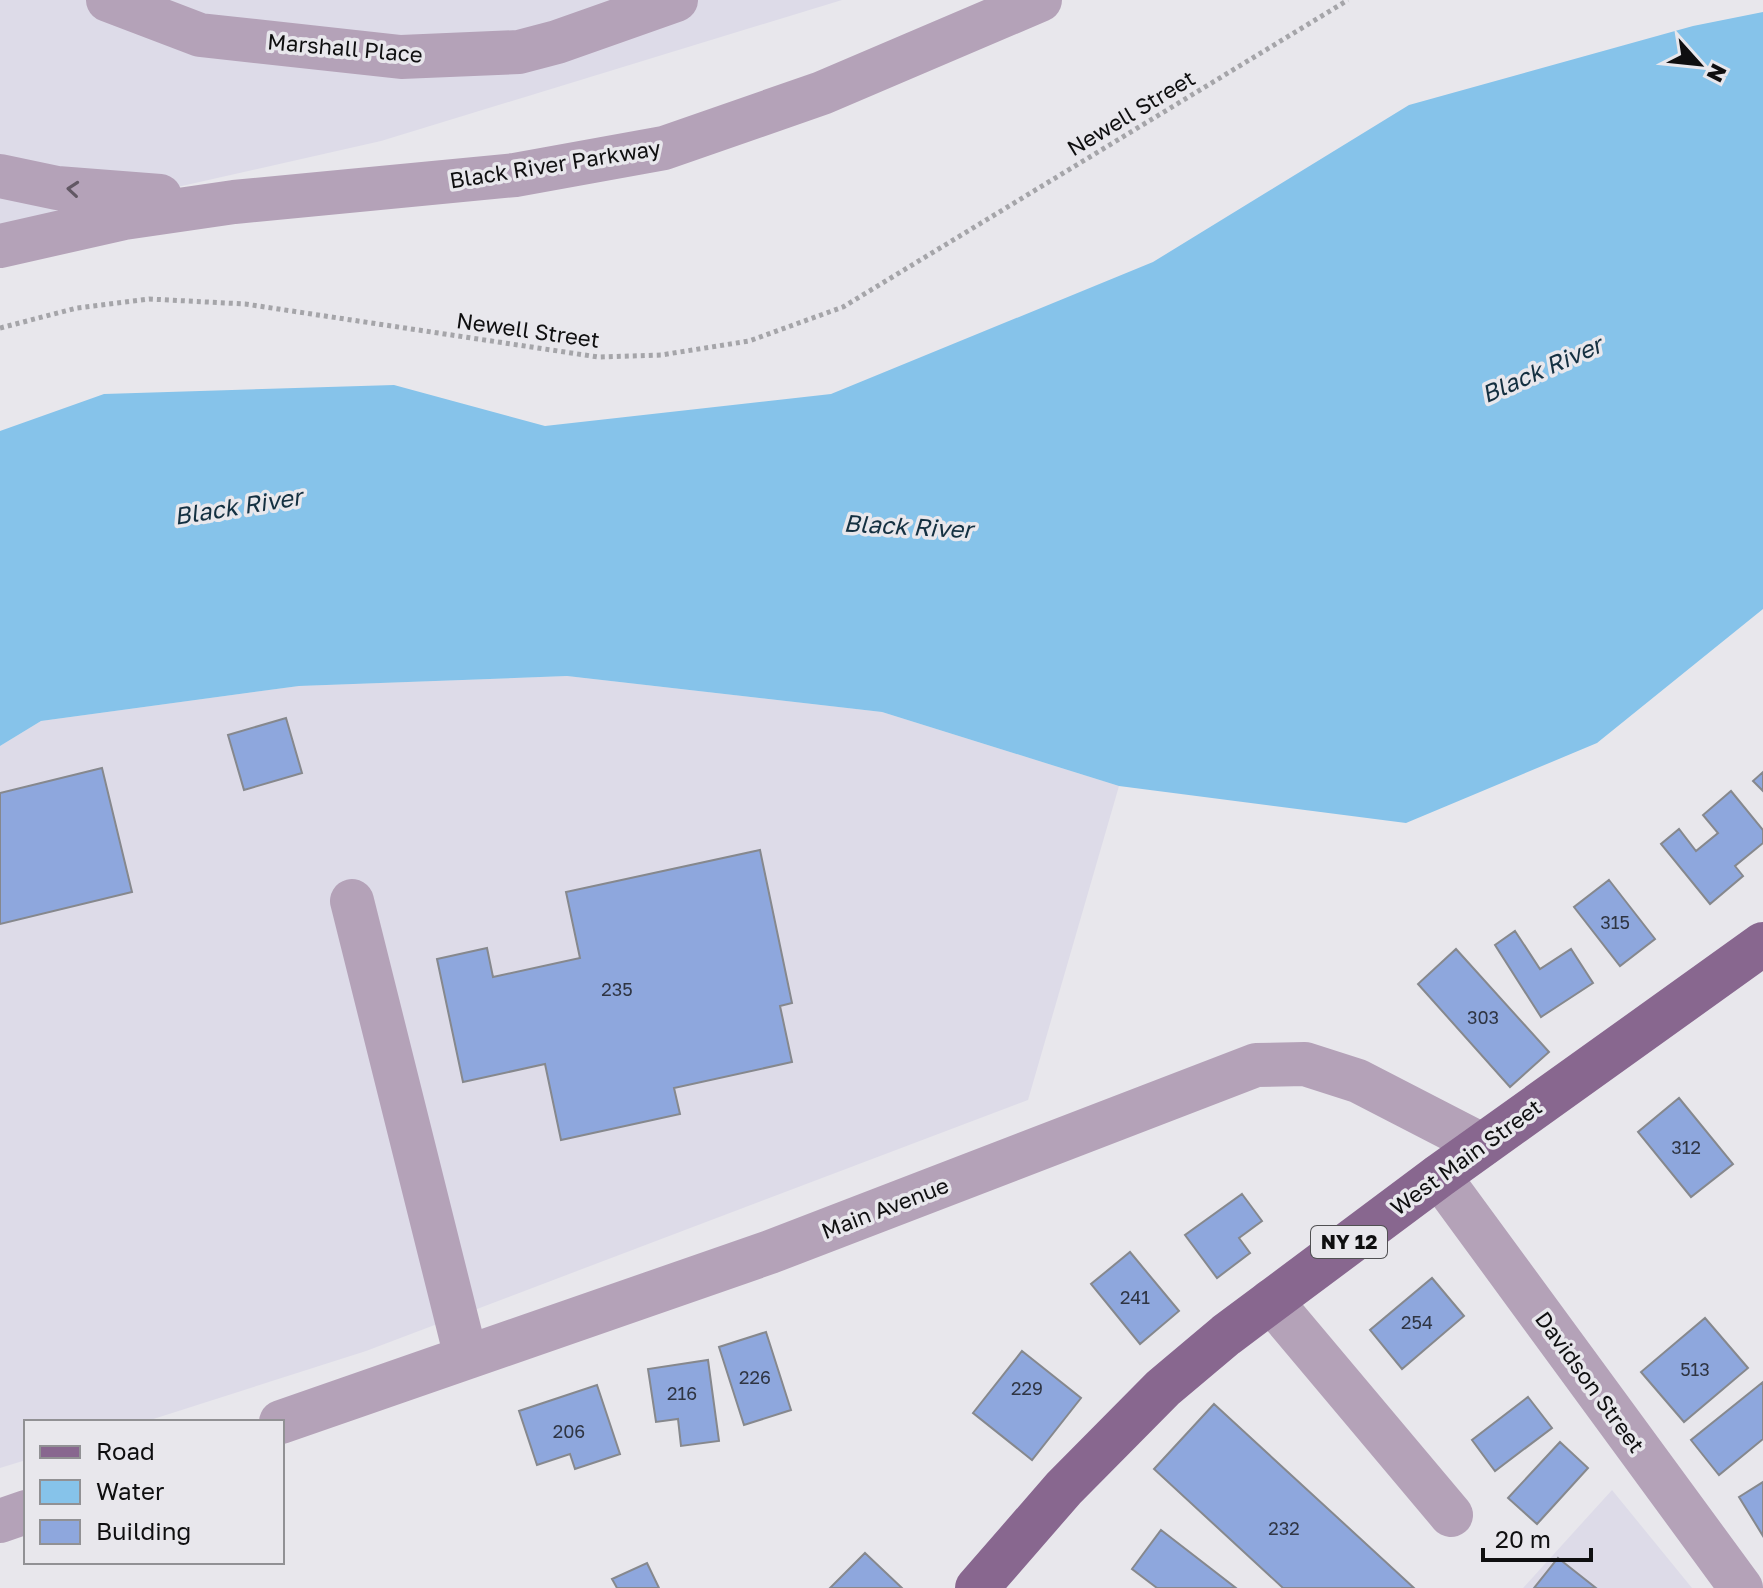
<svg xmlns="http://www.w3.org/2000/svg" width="1763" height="1588" viewBox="0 0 1763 1588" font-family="'Golos Text',sans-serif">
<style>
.built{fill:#dddbe8}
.water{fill:#86c3ea}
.building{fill:#8ea7dd;stroke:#86888d;stroke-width:2}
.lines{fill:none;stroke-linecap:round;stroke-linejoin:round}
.path{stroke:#a5a5a9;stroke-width:5;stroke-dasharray:4 4;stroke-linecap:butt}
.minor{stroke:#b4a2b8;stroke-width:44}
.major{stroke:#88678f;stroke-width:44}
.oneway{stroke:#625864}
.labels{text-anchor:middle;stroke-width:7;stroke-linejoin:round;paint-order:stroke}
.number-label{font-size:18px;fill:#2f3543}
.shield{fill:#e8e7ec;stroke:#505052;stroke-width:2}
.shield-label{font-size:20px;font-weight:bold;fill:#0f0f10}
.street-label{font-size:22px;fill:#0f0f10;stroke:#e8e7ec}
.water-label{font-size:24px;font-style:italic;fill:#143041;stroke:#e8e7ec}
</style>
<rect width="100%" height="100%" fill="#e8e7ec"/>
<path class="built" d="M0,0H842L381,141L0,227Z
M567,676L882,712L1119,786L1028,1100L366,1351L144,1422H26V1460L0,1468V746L41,721L299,686Z
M1612,1490L1692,1588H1523Z"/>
<path class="water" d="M1763,12V609L1597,743L1406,823L1119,786L882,712L567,676L299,686L41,721L0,746V431L104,394L394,385L545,426L831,394L1153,262L1409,105L1693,26Z"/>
<path class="building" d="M286,718L302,773L244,790L228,735Z
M102,768L132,892L0,924V793Z
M1763,772V791L1753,781Z
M1731,791L1763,830V843L1735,866L1743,876L1710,904L1661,844L1679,829L1696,851L1718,833L1703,815Z
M760,850L792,1003L780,1006L792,1062L674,1088L680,1114L561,1140L545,1064L463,1082L437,959L487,948L493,977L580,958L566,892Z
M1609,880L1655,939L1620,966L1574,907Z
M1515,931L1540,969L1571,949L1593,983L1541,1017L1495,945Z
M1456,949L1549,1052L1510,1087L1418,984Z
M1679,1098L1733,1164L1691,1197L1638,1132Z
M1242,1194L1262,1221L1239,1238L1250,1253L1217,1278L1185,1235Z
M1130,1252L1179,1311L1140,1344L1091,1284Z
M1432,1278L1464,1316L1402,1369L1370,1330Z
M1705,1318L1748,1368L1684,1422L1641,1372Z
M766,1332L791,1410L744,1425L719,1347Z
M1022,1351L1081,1398L1032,1460L973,1413Z
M708,1360L719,1441L681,1446L678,1419L656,1422L648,1369Z
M1763,1382V1439L1719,1475L1691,1440Z
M597,1385L620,1454L575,1469L570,1454L537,1465L519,1411Z
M1528,1397L1552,1428L1495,1471L1472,1440Z
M1214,1404L1414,1588H1283L1154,1469Z
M1560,1442L1588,1468L1537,1524L1508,1498Z
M1763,1482V1536L1739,1497Z
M1161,1530L1236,1588H1157L1132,1569Z
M865,1553L902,1588H830Z
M1558,1558L1596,1588H1534Z
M647,1563L659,1588H617L612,1579Z"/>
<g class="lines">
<path class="path" d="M0,328L77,308L149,299L245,304L598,357L661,355L749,341L843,307L1348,0"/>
<path class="minor" d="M108,0L200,35L401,57L519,52L557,42L676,0
M0,176L57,188L160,196
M0,246L124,218L234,202L515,175L664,148L822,93L1040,0
M352,901L466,1357
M1439,1176L1741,1588
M1271,1301L1451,1515
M281,1422L770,1252L1256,1065L1305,1064L1358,1081L1482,1145
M0,1521L26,1512"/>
<path class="major" d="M977,1588L1064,1488L1163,1388L1226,1335L1439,1176L1763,944"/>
</g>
<defs><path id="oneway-chevron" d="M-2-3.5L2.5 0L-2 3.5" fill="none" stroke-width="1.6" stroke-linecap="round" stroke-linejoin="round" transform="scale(2)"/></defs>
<use class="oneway" href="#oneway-chevron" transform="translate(73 189) rotate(-175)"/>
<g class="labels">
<g class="number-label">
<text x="1615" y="929">315</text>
<text x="617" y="996">235</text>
<text x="1483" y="1024">303</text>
<text x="1686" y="1154">312</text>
<text x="1135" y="1304">241</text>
<text x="1417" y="1329">254</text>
<text x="1695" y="1376">513</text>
<text x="755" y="1384">226</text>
<text x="1027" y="1395">229</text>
<text x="682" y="1400">216</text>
<text x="569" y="1438">206</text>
<text x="1284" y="1535">232</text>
</g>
<rect class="shield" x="1311" y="1226" width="76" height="32" rx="6"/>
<g class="shield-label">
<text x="1349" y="1249">NY 12</text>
</g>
<g class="street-label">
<text transform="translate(345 48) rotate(5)" y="8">Marshall Place</text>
<text transform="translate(1131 113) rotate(-31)" y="8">Newell Street</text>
<text transform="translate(555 164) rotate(-9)" y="8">Black River Parkway</text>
<text transform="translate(528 330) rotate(8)" y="8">Newell Street</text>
<text transform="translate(1466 1157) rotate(-36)" y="8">West Main Street</text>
<text transform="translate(885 1208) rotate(-21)" y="8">Main Avenue</text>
<text transform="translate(1590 1382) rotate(54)" y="8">Davidson Street</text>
</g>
<g class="water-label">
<text transform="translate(1542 370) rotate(-24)" y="8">Black River</text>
<text transform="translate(238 507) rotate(-9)" y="8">Black River</text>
<text transform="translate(908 527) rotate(3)" y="8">Black River</text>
</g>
</g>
<rect x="24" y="1420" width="260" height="144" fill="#e8e7ec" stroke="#919194" stroke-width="2"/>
<rect x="40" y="1446" width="40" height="12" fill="#88678f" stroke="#919194" stroke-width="2"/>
<text x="96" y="1460" font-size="24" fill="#0f0f10">Road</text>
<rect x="40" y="1480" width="40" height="24" fill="#86c3ea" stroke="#919194" stroke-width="2"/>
<text x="96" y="1500" font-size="24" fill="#0f0f10">Water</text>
<rect x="40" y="1520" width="40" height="24" fill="#8ea7dd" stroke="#919194" stroke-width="2"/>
<text x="96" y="1540" font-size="24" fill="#0f0f10">Building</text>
<g transform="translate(1699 64) rotate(117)" stroke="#e8e7ec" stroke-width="6" paint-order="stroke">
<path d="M0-6L14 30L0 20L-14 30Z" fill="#0f0f10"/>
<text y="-12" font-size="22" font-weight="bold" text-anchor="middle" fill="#0f0f10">N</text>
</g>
<path d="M1483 1548v12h108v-12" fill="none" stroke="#0f0f10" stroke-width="4"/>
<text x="1495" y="1548" font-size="24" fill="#0f0f10" stroke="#e8e7ec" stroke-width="6" paint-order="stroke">20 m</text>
</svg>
